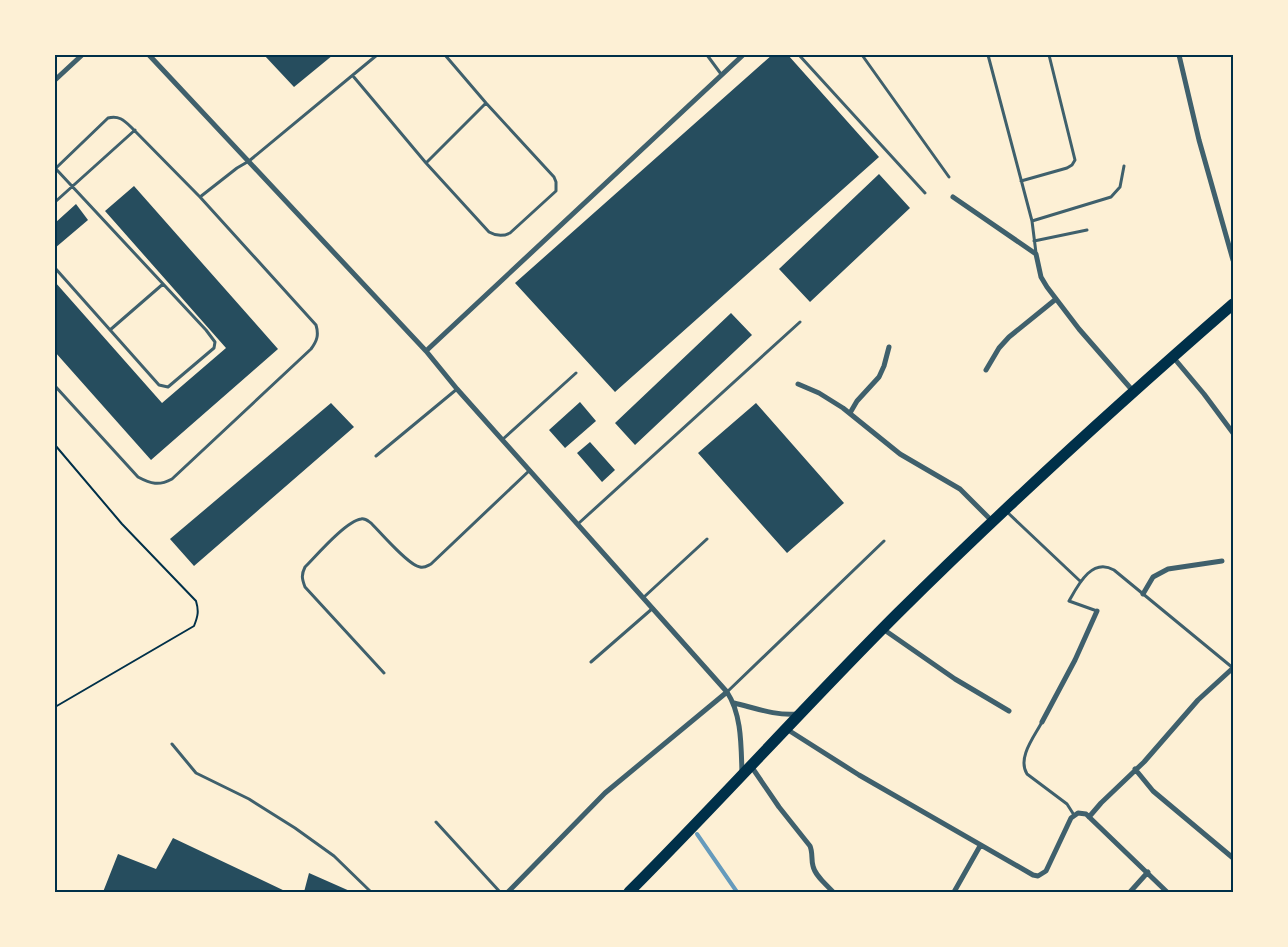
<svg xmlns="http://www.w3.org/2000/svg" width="1288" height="947" viewBox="0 0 1288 947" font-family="'Varela Round',sans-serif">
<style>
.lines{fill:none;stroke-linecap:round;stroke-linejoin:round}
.stream{stroke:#669bbc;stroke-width:4}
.building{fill:#264d5e}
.path{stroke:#003049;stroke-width:2}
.service{stroke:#3f606c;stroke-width:3}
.minor{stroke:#3f606c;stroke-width:5}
.trunk{stroke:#003049;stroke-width:11}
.neatline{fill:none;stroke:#003049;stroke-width:2}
</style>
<rect width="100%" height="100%" fill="#fdf0d5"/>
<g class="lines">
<path class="stream" d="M697,834L737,892"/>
</g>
<path class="building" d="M264,55H333L294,87Z
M772,55H788L879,157L615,392L515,283Z
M879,174L910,208L810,302L779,269Z
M134,186L278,349L151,460L55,352V282L162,403L226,348L105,211Z
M76,204L88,220L55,248V223Z
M731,313L752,335L635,445L615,423Z
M580,402L596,421L565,448L549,430Z
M331,403L354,427L194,566L170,539Z
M756,403L844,503L787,553L698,453Z
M590,442L615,470L602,482L577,453Z
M173,838L287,892H103L118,854L156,869Z
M309,873L352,892H304Z"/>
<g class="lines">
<path class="path" d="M55,445L122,524L196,601C199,611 198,616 194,626L55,707"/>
<path class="service" d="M707,55L721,74
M799,55L925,193
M862,55L949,177
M988,55L1032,221L1036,253
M353,76L426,163L489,232C496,236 502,237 510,233L556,191V182L554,177L486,103L445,55
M426,163L486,103
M56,168L108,118C118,115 124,120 131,127L200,197L237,168L249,161L377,55
M1021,181L1067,168L1072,165L1075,160L1049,55
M55,202L135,130
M1032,221L1111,197L1120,187L1124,166
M1034,241L1087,230
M55,268L159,385L168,387L214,348L215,342L206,330L56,169
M110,330L163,284
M55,386L138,477C151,484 159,486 172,479L311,349C317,341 319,335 316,325L200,197
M503,439L576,373
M376,456L457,389
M1006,511L1080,581
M579,523L800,322
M644,597L707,539
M1097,611L1069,601C1078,585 1092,557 1114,570L1233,668
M591,662L653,608
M384,673L305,587C302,579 301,575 305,567C316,556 346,521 361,519C365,518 368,521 371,523C380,532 409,566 420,567C425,568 427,566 431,564L530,470
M727,692L884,541
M1042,722C1034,737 1017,758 1027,774L1067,804L1074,815
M172,744L196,773L249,799L295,828L334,856L371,892
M436,822L500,892"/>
<path class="minor" d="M149,55L426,351L457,389L727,692C742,715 741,746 742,773
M1179,55L1199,140L1233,260
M55,80L82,55
M953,197L1036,254L1041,277L1047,287L1079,329L1133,391
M426,351L743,55
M1173,357L1204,394L1233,433
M986,370L999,348L1009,337L1056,299
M798,384L819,393L843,408L900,454L960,489L992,521
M850,413L857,401L879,377L884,366L889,347
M1143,594L1153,577L1168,569L1222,561
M883,629L955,679L1009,711
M734,703C755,708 776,716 797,714
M1042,722L1075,660L1097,611
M785,728L859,775L1033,875L1038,876L1046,871L1071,818L1078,813L1086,814L1167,892
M751,766L779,807L810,846C813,853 811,859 813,866C815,876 827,885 833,892
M1135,769L1153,791L1233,858
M1089,817L1101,803L1144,762L1198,700L1233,668
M508,892L605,793L727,692
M954,892L980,846
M1130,892L1148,872"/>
<path class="trunk" d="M629,892C720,801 806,705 897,614C1005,507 1118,404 1233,304"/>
</g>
<rect width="1288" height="947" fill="none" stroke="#fdf0d5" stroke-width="112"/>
<rect x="56" y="56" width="1176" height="835" class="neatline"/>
</svg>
